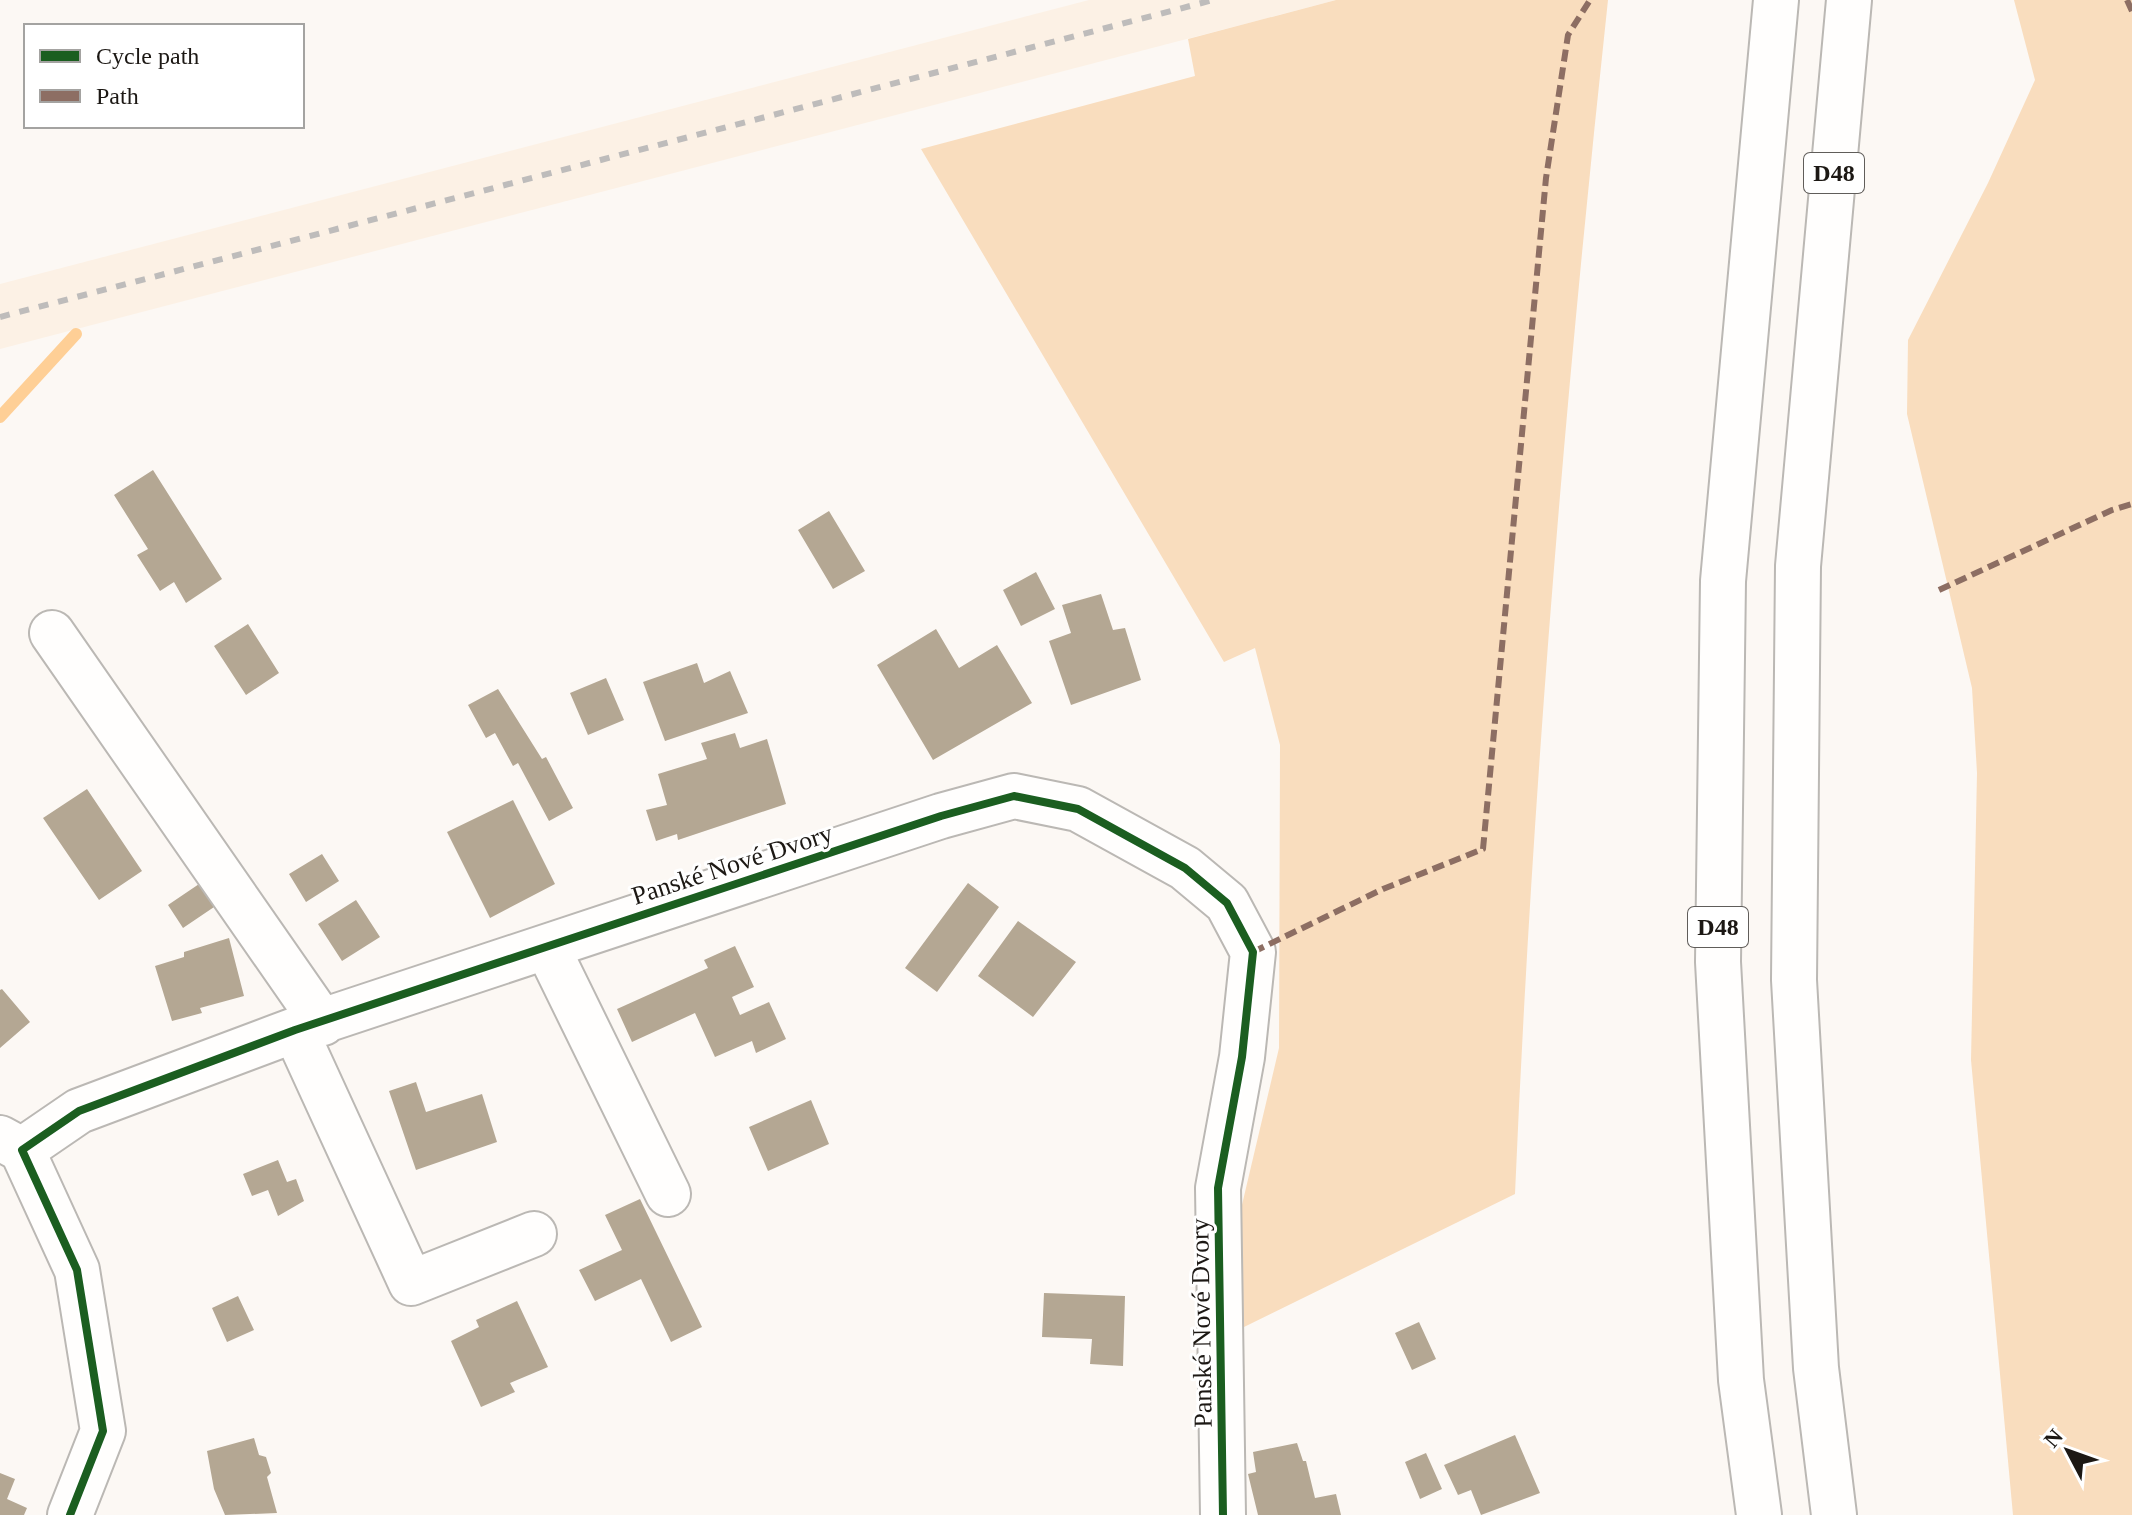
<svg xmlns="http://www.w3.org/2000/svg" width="2132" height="1515" viewBox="0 0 2132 1515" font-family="'Times New Roman',serif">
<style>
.built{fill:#fcf1e5}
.green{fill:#f9ddbe}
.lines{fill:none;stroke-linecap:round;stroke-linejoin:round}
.stream{stroke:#fecf96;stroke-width:12}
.building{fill:#b4a793}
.minor-casing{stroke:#bbb8b4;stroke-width:48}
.highway-casing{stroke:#bbb8b4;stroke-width:48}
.minor{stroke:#fffefd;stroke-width:44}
.highway{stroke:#fffefd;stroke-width:44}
.rail{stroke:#bebcbb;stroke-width:6;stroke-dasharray:10 10;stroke-linecap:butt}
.quiet{stroke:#8d6e63;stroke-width:6;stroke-dasharray:12 6;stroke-linecap:butt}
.cycleway-casing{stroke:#fff;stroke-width:13}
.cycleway{stroke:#1b5e20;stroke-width:8}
.labels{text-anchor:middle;stroke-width:6;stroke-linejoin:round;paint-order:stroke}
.shield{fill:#fff;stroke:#605d5a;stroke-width:2}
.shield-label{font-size:24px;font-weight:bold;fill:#1c1814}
.street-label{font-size:26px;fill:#1c1814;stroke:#fff}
</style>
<rect width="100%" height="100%" fill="#fcf8f4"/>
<path class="built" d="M1089,0H1336L0,349V284Z"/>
<path class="green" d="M1336,0H1608C1565,397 1532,795 1515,1194L1242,1328L1237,1226L1279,1048L1280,745L1255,648L1224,662L921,149L1195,76L1188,39Z
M2014,0H2132V1515H2013L1971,1060L1977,773L1972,688L1907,414L1908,340L1988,183L2035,80Z"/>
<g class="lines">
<path class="stream" d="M0,417L76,334"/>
</g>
<path class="building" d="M153,470L222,579L186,603L174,582L160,591L137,555L148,549L114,495Z
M829,511L865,571L833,589L798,530Z
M1036,572L1055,609L1021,626L1003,590Z
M1101,594L1113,630L1125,628L1141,680L1071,705L1049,641L1071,633L1062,605Z
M248,624L279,673L246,695L214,646Z
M936,629L959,668L997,645L1032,703L933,760L877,665Z
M697,663L704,683L730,671L748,713L665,741L643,682Z
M606,678L624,720L588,735L570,693Z
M498,689L542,759L546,757L573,808L549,821L518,763L513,766L495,733L486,738L468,705Z
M735,733L740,748L767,739L786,804L678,840L677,834L656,841L646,810L667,805L658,774L707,759L701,743Z
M87,789L142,871L99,900L43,818Z
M513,800L555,884L490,918L447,832Z
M322,854L339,881L306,902L289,874Z
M202,882L217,905L183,928L168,905Z
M968,883L999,907L937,992L905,968Z
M356,900L380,937L342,961L318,924Z
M1018,921L1076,962L1033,1017L978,976Z
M229,938L244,996L200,1008L202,1013L172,1021L155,966L184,957V952Z
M735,946L754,987L732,997L740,1015L769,1002L786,1039L756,1053L752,1041L715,1057L695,1013L632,1042L617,1009L708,968L704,960Z
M2,989L30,1022L0,1048V990Z
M416,1082L426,1112L482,1094L497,1142L416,1170L389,1091Z
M811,1100L829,1144L768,1171L749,1127Z
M278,1160L287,1182L296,1179L304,1201L278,1216L268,1190L252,1196L243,1174Z
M640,1199L702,1327L671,1342L641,1279L595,1301L579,1270L622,1250L605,1215Z
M1044,1293L1125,1296L1123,1366L1090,1364L1092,1339L1042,1337Z
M238,1296L254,1330L227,1342L212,1308Z
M517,1301L548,1367L510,1383L515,1392L481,1407L451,1341L479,1327L476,1320Z
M1419,1322L1436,1359L1412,1370L1395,1333Z
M1515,1435L1540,1493L1481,1515L1471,1490L1458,1495L1444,1465Z
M254,1438L259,1455L266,1457L271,1473L267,1477L277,1513L225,1515L214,1489L207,1451Z
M1297,1443L1303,1461H1306L1315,1498L1336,1494L1341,1515H1258L1248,1474L1256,1472L1253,1452Z
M1426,1453L1442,1489L1420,1499L1405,1462Z
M0,1473L15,1479L7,1499L27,1508L24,1515H0Z"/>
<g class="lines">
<defs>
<path id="minor" d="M52,633L323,1023
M547,947L668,1194
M295,1030L411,1283L534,1234
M0,1138L22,1150L77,1270L103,1431L70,1515
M22,1150L79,1111L295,1030L941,816L1014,796L1078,809L1185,868L1227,903L1253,952L1242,1057L1218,1188L1223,1515"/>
<path id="highway" d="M1759,1515L1741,1380L1718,962L1723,581L1776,0
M1834,1515L1816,1368L1794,980L1798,566L1849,0"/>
</defs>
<use href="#minor" class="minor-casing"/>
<use href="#highway" class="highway-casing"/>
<use href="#minor" class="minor"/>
<use href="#highway" class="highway"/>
<path class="rail" d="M0,317L1213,0"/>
<path class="quiet" d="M2127,0L2132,11
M1939,590L2112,510L2132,504
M1253,952L1383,889L1483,849L1546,178L1568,35L1590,0"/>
<defs>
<path id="cycleway" d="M70,1515L103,1431L77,1270L22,1150L79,1111L295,1030L941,816L1014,796L1078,809L1185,868L1227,903L1253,952L1242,1057L1218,1188L1223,1515"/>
</defs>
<use href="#cycleway" class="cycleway-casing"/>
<use href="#cycleway" class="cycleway"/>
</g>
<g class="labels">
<g class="shield">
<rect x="1804" y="153" width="60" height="40" rx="6"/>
<rect x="1688" y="907" width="60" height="40" rx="6"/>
</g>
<g class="shield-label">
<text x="1834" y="181">D48</text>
<text x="1718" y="935">D48</text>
</g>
<g class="street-label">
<text transform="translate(732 864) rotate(-18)" y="9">Panské Nové Dvory</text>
<text transform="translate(1201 1323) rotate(-91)" y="9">Panské Nové Dvory</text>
</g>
</g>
<rect x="24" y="24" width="280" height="104" fill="#ffffff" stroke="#a4a3a1" stroke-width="2"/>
<rect x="40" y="50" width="40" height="12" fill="#1b5e20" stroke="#a4a3a1" stroke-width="2"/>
<text x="96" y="64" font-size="24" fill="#1c1814">Cycle path</text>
<rect x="40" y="90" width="40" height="12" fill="#8d6e63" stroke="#a4a3a1" stroke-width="2"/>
<text x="96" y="104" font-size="24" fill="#1c1814">Path</text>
<g transform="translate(2068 1451) rotate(311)" stroke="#ffffff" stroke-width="6" paint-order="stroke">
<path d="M0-6L14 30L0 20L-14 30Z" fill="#1c1814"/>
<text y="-12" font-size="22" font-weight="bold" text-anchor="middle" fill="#1c1814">N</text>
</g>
</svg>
